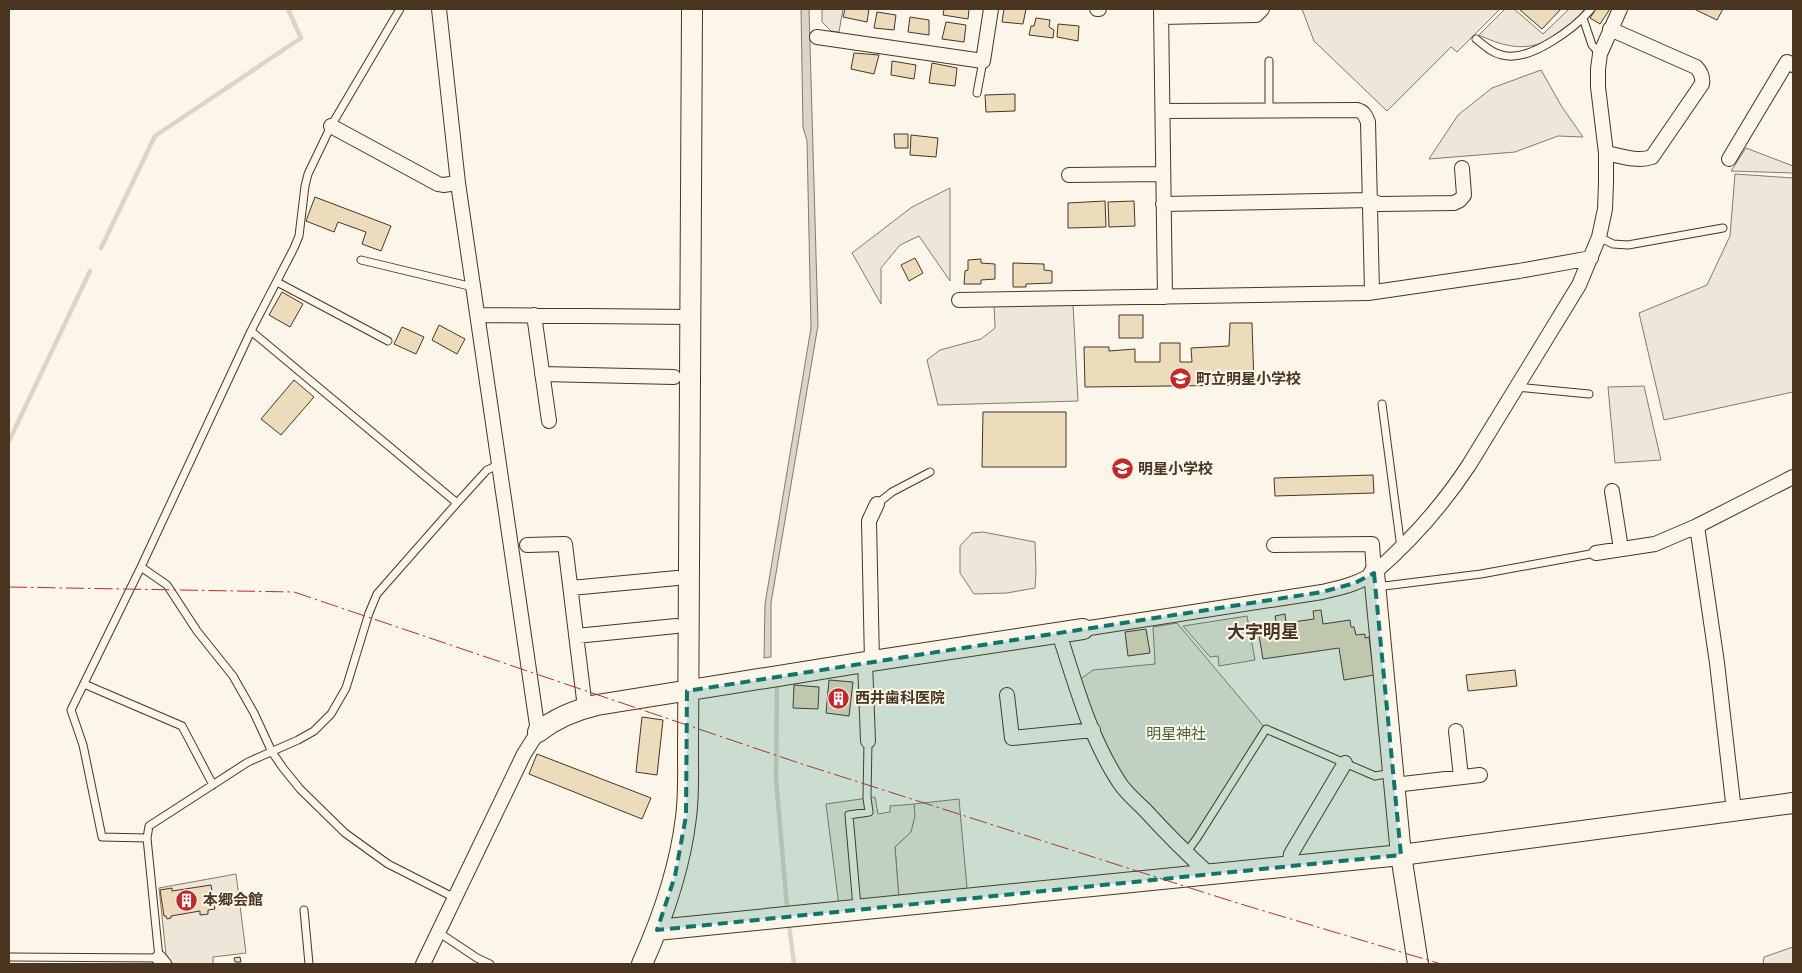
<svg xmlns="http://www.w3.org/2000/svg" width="1802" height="973" viewBox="0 0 1802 973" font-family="'Work Sans','Noto Sans JP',sans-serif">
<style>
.green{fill:#ede6d9;stroke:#887966}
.parking{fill:#ede7d9;stroke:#887966}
.water{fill:#dcd4c6;stroke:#887966}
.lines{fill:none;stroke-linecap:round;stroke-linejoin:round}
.stream{stroke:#dcd4c6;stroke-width:4.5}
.building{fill:#ecdcbc;stroke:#4a3520}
.lane-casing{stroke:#4a3520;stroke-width:9}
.street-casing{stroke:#4a3520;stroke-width:16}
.secondary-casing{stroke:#4a3520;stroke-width:22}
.lane{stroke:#fbf6e9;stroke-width:7}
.street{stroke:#fbf6e9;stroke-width:14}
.secondary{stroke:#fbf6e9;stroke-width:20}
.power{stroke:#c62828;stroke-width:1;stroke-dasharray:18 4 2.5 4;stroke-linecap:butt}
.marked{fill:#0f766e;fill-opacity:0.2;stroke:#0f766e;stroke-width:4;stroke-dasharray:10 6;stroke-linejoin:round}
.labels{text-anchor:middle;stroke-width:4;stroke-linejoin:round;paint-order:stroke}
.poi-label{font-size:15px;font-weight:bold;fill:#4a3520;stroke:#fbf6e9;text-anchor:start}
.park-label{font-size:15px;fill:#436837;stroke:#fbf6e9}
.quarter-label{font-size:18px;font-weight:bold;fill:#4a3520;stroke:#fbf6e9}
</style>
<rect width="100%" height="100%" fill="#fbf6e9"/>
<path class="green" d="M822,9H843L839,32L831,31L822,22Z
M1302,9H1500L1457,52L1451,47L1387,111L1314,41Z
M1505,9H1514L1543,34L1569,9H1585C1552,46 1526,58 1479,35Z
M1541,70L1562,107L1583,137L1558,136L1515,152L1429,159L1458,115L1492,88Z
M1746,148L1793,166V173L1731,171Z
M1735,174L1793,178V392L1664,420L1639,313L1707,285L1730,236Z
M950,188V281L919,236L900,245L881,268V304L852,253L912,207Z
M994,304H1073L1078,401L938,405L927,360L940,350L981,339L995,328Z
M1644,386L1661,460L1615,463L1608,387Z
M983,532L1035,542L1036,571L1035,588L1007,593L974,594L960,573V546L972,533Z
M1177,623L1266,729L1186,853L1120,784L1075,683L1093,670L1155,664L1153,627Z
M959,799L967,888L963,893L899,900L895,847C912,831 915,828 914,804Z
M236,874L246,953L213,957V964H173L166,954L159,888Z
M1793,947V964H1763L1764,957Z"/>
<path class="parking" d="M1247,616L1255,660L1219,666L1218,656L1210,657L1183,626Z
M875,797L878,814L890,812V806L914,804L915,816L911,832L895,847L899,900L839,906L826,804Z"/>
<path class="water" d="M801,9H809L818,325L771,603V657L764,658L765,604L811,328L807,141L803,127Z"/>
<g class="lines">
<path class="stream" d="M101,248L155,136L301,38L288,9
M9,441L90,271
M777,686L776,779L787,907
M789,925L794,964"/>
</g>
<path class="building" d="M845,9H869L867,22L843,17Z
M944,9H969L968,19L943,15Z
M1004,9H1026L1023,24L1002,22Z
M1519,9H1561L1542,29Z
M1596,9H1610L1600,24L1590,18Z
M1694,9H1723L1717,20Z
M877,12L896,15L894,30L874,28Z
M910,17L929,20V35L908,32Z
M1036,18L1050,20L1049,27L1054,30L1053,38L1029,35L1031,26H1034Z
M946,22L966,25L964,42L942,39Z
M1058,24L1079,26L1078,41L1057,37Z
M854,53L879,55L874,74L851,69Z
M892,61L916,65L914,79L891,75Z
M932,63L957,68L955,86L929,83Z
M1015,94V111L986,112L985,95Z
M894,134H908V148H895Z
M911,135L938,138L936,157L910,155Z
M315,197L391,226L381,251L362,244L366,232L338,222L334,232L306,221Z
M1105,201L1106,227L1068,228V203Z
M1134,201L1135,226L1109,227L1108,202Z
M915,258L923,273L909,281L901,265Z
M981,259V263L995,264V279L981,280V284H964L965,271L968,270V260Z
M1013,263L1044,264V270L1052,271V283L1026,284V287H1013Z
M282,292L303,304L290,327L269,315Z
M1119,315H1143V338H1119Z
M1230,323H1252L1254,385L1085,387L1084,347H1109V351L1135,349V362H1160V343H1180V362H1192L1191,348L1229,346Z
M439,325L465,339L457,354L432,340Z
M402,327L424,337L416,354L394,344Z
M294,380L314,397L281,435L261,419Z
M983,412H1066V467H982Z
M1373,475L1374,493L1275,496L1274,478Z
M1321,610L1323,624L1350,620L1351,627H1354L1356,635L1365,634V638L1369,637L1374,675L1344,680L1339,648L1263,659L1258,630L1277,627L1275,616L1285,614L1286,623L1314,619L1313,611Z
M1146,629L1150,653L1128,656L1125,632Z
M1515,670L1517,686L1468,691L1466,675Z
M829,680L853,682L849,716L826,713Z
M794,685L819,687L818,709L793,708Z
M642,717L663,720L657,775L636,772Z
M537,754L651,798L642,819L529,774Z
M211,885L215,909L208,910V914L200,915V911L171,916V918L167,919L166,916H164L160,890L172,888V891Z
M240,957L241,962H235L234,958Z"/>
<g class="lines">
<defs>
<path id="lane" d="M1583,18L1592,45L1600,54
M1476,39C1484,45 1491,53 1502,55C1529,63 1575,28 1591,9
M1269,61V111
M977,93L983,61
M1599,237L1613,244L1628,245L1723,228
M361,260L473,287
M277,282L388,341
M251,331L457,503
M1516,387L1589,394
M1382,404L1401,548
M877,504L892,492L930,472
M141,567L167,585L197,631L233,676L254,713L272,752L283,768L300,789L345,833L388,864L455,898
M1376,587L1481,574L1596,553
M84,684L182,726L213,785
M147,838L102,837L83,745L71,710L141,567L251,331L294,248L299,236L305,186L308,174L331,126L400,9
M1186,853L1197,838L1266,729L1375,776L1392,773
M857,907L849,815L869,812L867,798L868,741
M304,910L309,964
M438,932L477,958L490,964
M9,957L159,958L147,838L149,826L248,762L298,740L314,731L331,714L346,688L369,613L377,594L457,503L487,470L498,465"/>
<path id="street" d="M1097,9H1099
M1161,9L1165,297
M1161,17L1256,15L1262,9
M817,37L983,61L991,9
M1163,111L1357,110C1364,112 1365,115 1368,122L1372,292
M331,126L438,184L443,185L458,183
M1606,153C1621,156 1637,162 1652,157L1702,84C1703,77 1701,72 1696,67L1610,29
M1729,159L1787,62L1793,65
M1069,175L1163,174
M1163,204L1370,200L1379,204L1454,203L1460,200L1464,195L1462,168
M959,300L1368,293L1519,271L1591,258
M478,315L690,317
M534,315L549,421
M542,374L674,377
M1612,491L1621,549
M1697,526L1717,663L1734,811
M527,545L565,544L585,708
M1274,545L1372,544L1374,573
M1596,553L1655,544L1697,526L1793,477
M571,588L677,578
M1083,629L1322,592C1340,588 1358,584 1374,573C1411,541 1442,506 1469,465L1579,285L1599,237L1605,209L1606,183V153L1598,87V69L1600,54L1620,9
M1059,633C1075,683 1090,738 1119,782C1125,792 1136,801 1145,810C1166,833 1187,854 1210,875
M576,636L676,626
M865,662L868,741
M872,662L869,521L877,504
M1007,695L1012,738L1093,730
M1456,731L1461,777
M1394,785L1480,775
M1289,866L1291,854L1345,763
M159,958L164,964
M423,964L524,754L538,732L458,183L439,9"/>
<path id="secondary" d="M1374,573L1401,855L1418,964
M538,732C556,718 575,710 597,705L865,662L1083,629
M657,930L1401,855L1793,803
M642,964C663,917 680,869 686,817C689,795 688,773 688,751L692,9"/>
</defs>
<use href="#lane" class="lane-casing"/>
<use href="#street" class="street-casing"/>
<use href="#secondary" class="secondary-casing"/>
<use href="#lane" class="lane"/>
<use href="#street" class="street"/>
<use href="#secondary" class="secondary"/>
<path class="power" d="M9,587L294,592L799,763L1234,902L1441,964"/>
</g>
<path class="marked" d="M1374,573L1401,855L657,930L675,876L686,816L687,691L1322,592L1355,583Z"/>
<defs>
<symbol id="school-disc" viewBox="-11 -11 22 22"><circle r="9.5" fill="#c62828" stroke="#fbf6e9"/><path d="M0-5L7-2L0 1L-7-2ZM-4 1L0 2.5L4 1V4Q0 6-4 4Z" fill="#fff"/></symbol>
<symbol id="building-disc" viewBox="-11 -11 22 22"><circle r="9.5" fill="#c62828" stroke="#fbf6e9"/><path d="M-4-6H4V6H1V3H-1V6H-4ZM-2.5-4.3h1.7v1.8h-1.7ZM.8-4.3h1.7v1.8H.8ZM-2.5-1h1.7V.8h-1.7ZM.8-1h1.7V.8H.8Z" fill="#fff"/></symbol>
</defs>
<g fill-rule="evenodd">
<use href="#school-disc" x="1168" y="366" width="25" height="25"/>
<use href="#school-disc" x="1110" y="456" width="25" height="25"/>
<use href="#building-disc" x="826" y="686" width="25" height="25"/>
<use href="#building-disc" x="174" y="888" width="25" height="25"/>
</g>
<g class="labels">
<g class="poi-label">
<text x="1196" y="384">町立明星小学校</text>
<text x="1138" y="474">明星小学校</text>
<text x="855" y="703">西井歯科医院</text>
<text x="203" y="905">本郷会館</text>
</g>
<g class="park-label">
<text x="1176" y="739">明星神社</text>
</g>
<g class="quarter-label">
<text x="1263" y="638">大字明星</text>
</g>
</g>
<rect width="1802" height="973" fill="none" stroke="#4a3520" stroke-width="20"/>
</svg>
